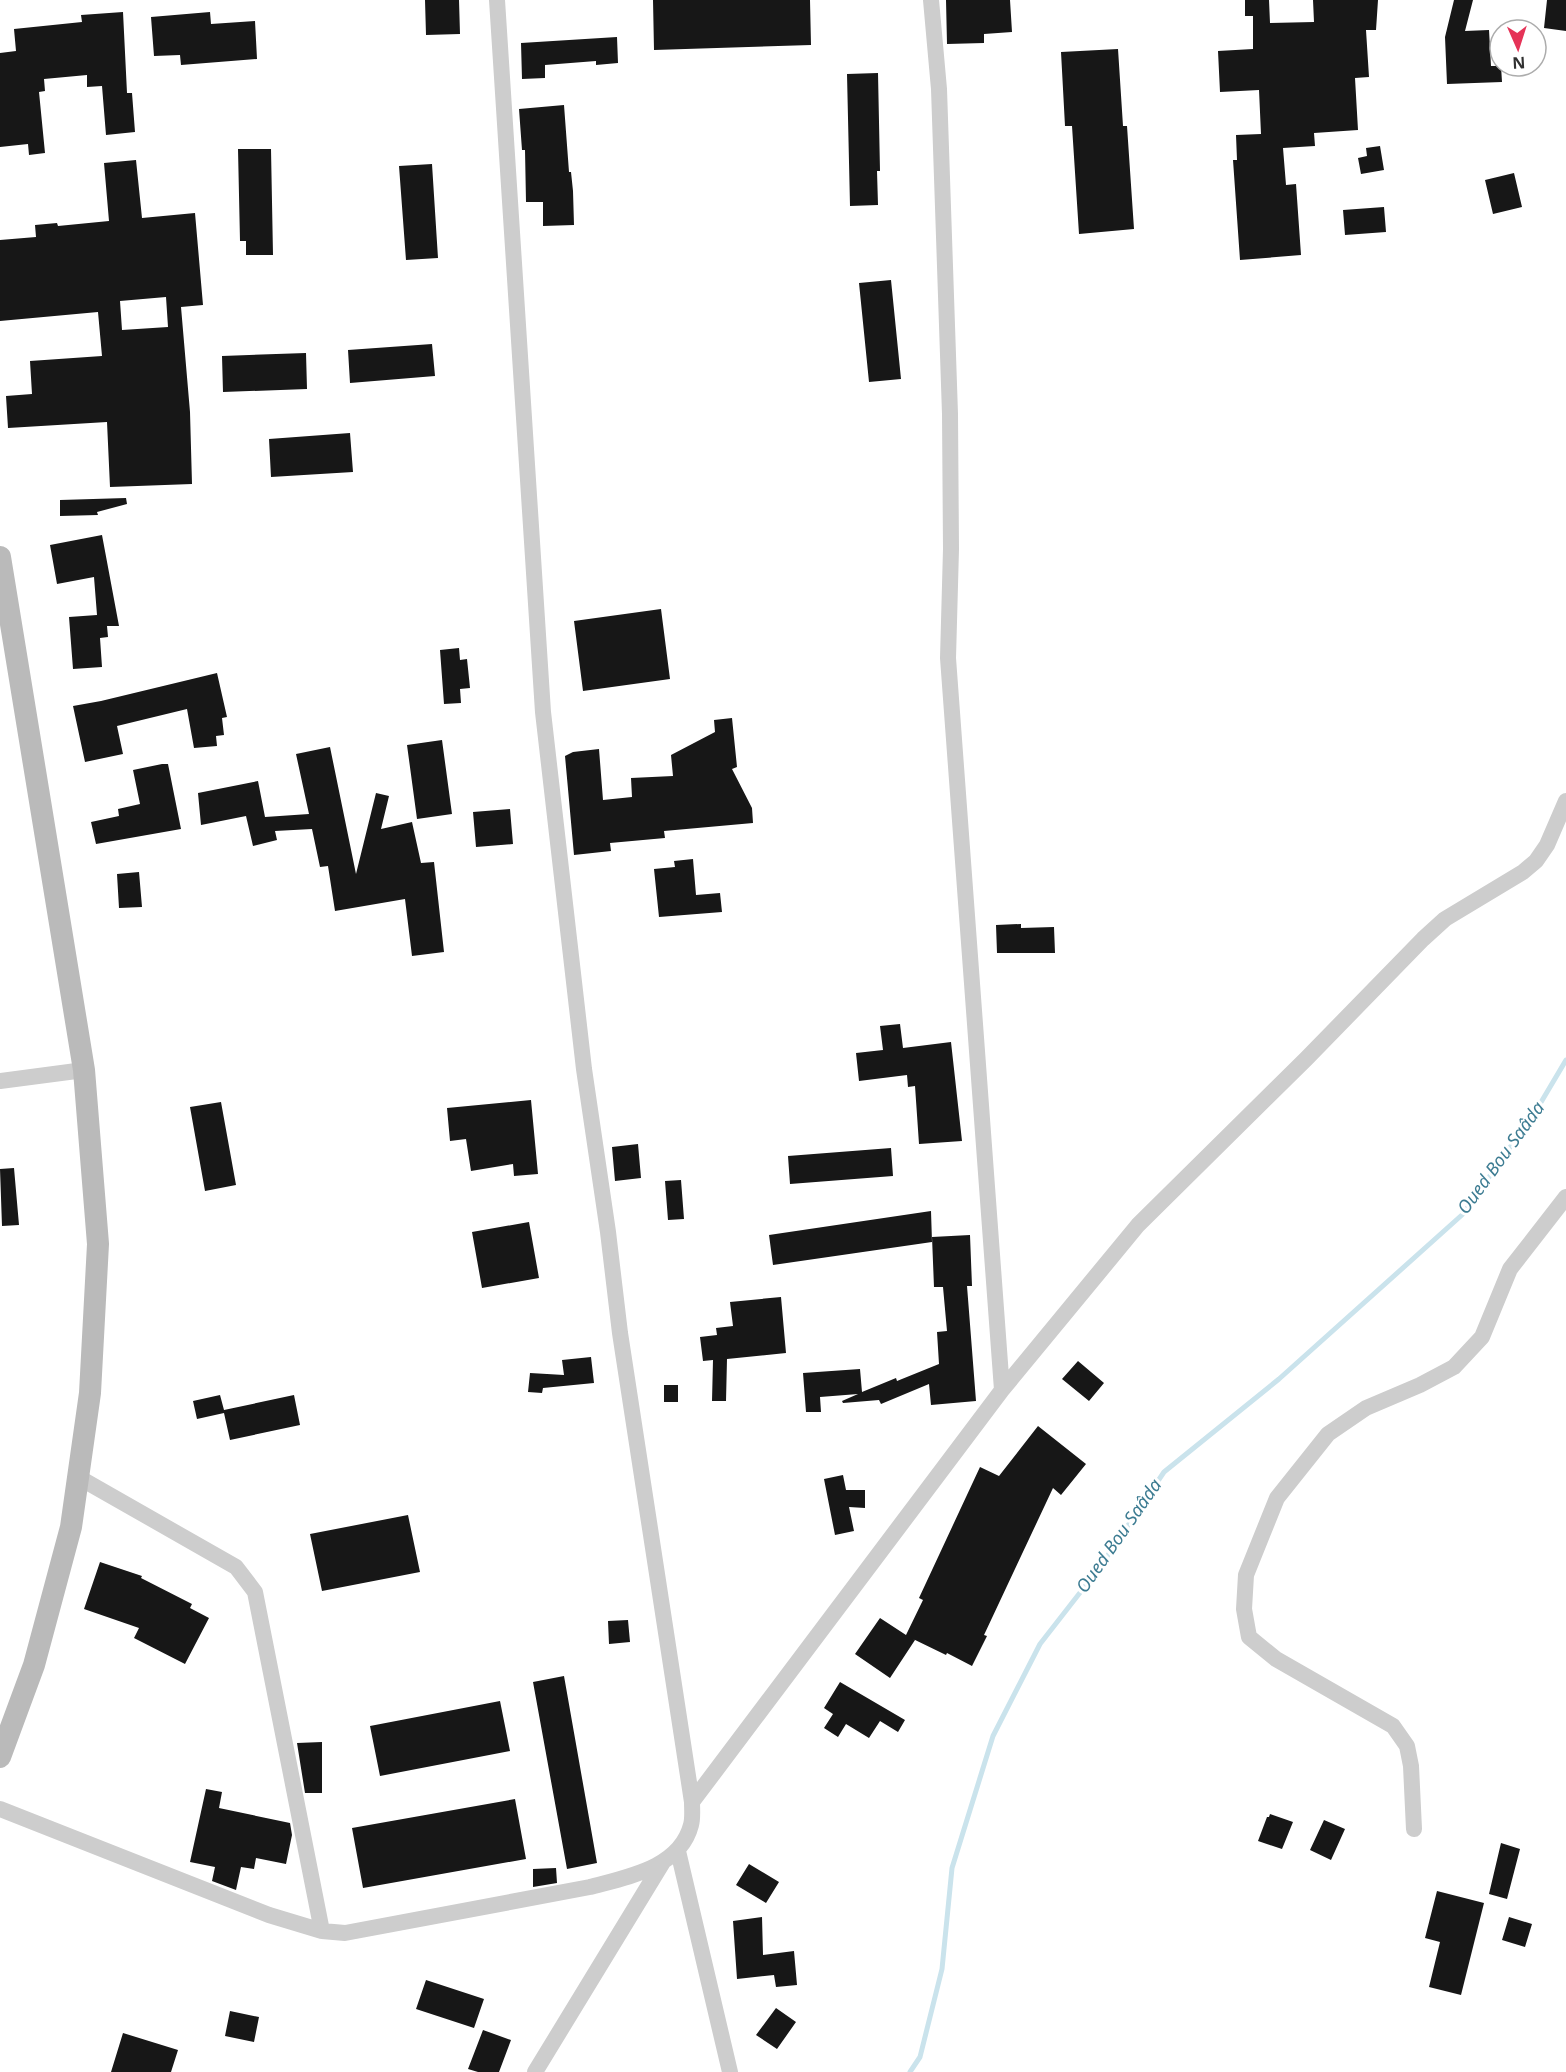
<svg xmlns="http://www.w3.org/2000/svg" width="1566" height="2072" viewBox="0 0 1566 2072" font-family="'Noto Sans',sans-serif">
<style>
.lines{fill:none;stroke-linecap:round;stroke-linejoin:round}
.stream{stroke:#cae3ec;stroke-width:5}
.building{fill:#171717;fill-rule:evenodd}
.street{stroke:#cdcdcd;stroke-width:16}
.secondary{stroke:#bababa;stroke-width:22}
.labels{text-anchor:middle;stroke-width:6;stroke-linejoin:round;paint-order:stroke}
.water-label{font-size:18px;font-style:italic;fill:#3d7c92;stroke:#fff}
</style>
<rect width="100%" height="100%" fill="#fff"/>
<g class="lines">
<path class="stream" d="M910,2072L920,2057L942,1969L952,1868L993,1736L1040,1644L1100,1567L1164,1472L1279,1379L1463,1214L1537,1109L1566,1060"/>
</g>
<path class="building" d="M425,0H459L460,34L426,35Z
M653,0H810L811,45L654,50Z
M946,0H1010L1012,32L984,34V43L947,44Z
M1245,0H1269L1270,23L1314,22L1313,0H1378L1376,30H1366L1369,77L1355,78L1358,130L1314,133L1315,146L1283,148L1286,185L1296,184L1301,255L1240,260L1233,160H1237L1236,135L1261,134L1259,90L1220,92L1218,51L1253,49V16H1245Z
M1454,0H1473L1465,31L1489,30L1491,66H1501L1502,82L1447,84L1445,37Z
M1547,0H1566V31L1544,28Z
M123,12L127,93H132L135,132L106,135L102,86L87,87V75L44,79L45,91L39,92L45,153L29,155L28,144L0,147V53L16,51L14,29L82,22L81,15Z
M210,12L211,24L255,21L257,59L181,65L180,55L154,56L151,17Z
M617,37L618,63L596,65V61L545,65V78L522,79L521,43Z
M1118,49L1123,126H1127L1134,229L1079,234L1072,126H1065L1061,52Z
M878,73L880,171H877L878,205L850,206L847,74Z
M564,105L569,172H571L573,191L574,225L543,226V202H526L525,150H522L519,109Z
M1380,146L1384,170L1361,174L1358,158L1367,156L1366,148Z
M238,149H271L273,255H246V241H240Z
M136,160L142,218L195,213L203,305L181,307L190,412L192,484L110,487L107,422L8,428L6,396L32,394L30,361L102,356L98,312L0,321V240L36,237L35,225L57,223L58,226L109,221L104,163ZM166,297L168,327L122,330L120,301Z
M432,164L438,258L406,260L399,166Z
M1514,173L1522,207L1493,214L1485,180Z
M1384,207L1386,232L1345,235L1343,210Z
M891,280L901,379L869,382L859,283Z
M432,344L435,376L350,383L348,350Z
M306,353L307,389L223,392L222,356Z
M350,433L353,472L271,477L269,439Z
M126,498L127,504L97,512L98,515L60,516V500Z
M102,535L119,626H107L108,637L100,638L102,667L73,669L69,617L97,615L94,577L57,584L50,545Z
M661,609L670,679L583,691L574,621Z
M459,648L460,660L467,659L470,688L460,689L461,703L444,704L440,650Z
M217,673L227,717L222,718L224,735L216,736L217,746L194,748L187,709L117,726L123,754L85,762L73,706L101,701Z
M732,718L737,767L732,769L752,808L753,823L664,831L665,838L610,843L611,851L574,855L565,756L573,752L599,749L603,800L632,797L631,778L673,776L671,755L715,732L714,720Z
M442,740L452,814L417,819L407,745Z
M330,747L356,874L376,793L389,796L381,829L412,822L421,863L434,862L444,952L412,956L405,899L335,911L328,866L320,867L312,829L275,831L277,840L253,846L246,816L201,825L198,793L258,781L265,817L309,814L296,754Z
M162,764H168L181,829L96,844L91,822L119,816L118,809L140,804L133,770Z
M510,809L513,844L476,847L473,812Z
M693,859L696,895L720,893L722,912L659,917L654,869L675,867L674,861Z
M139,872L142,907L119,908L117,874Z
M1021,924V928L1054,927L1055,953H997L996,925Z
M900,1024L903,1048L951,1042L962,1141L919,1144L915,1086L908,1087L907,1075L859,1081L856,1053L883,1050L880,1026Z
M531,1100L538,1174L514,1176L513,1164L471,1171L466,1139L450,1141L447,1108Z
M221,1102L236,1185L205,1191L190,1107Z
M638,1144L641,1178L615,1181L612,1147Z
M891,1148L893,1176L790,1184L788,1156Z
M14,1168L19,1225L2,1226L0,1169Z
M681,1180L684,1219L668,1220L665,1181Z
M931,1211L932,1242L773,1265L769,1235Z
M529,1222L539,1278L482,1288L472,1232Z
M970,1235L972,1286H967L976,1401L931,1405L929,1384L881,1404L879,1400L843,1403L842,1401L858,1394L820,1397L821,1412H806L803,1373L860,1369L862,1392L896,1378L897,1381L939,1364L937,1332L947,1331L943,1287H934L932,1237Z
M781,1297L786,1353L727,1359L726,1401H712L713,1360L703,1361L700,1337L717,1335L716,1328L733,1326L730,1302Z
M591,1357L594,1383L543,1388L542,1393L528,1392L530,1373L564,1375L562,1360Z
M1078,1361L1104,1383L1089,1401L1062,1379Z
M664,1385H678V1402H664Z
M220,1395L224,1410L294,1395L300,1425L230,1440L224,1413L197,1419L193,1401Z
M1038,1426L1086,1464L1061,1495L1053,1488L984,1635L987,1636L972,1666L947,1653L946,1655L911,1638L915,1640L890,1678L855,1654L880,1618L906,1635L923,1600L919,1598L980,1467L999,1476Z
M843,1475L846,1490H865V1508L849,1507L854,1531L835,1535L824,1479Z
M408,1515L420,1572L322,1591L310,1534Z
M100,1562L142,1576L141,1578L192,1604L190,1608L209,1618L185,1664L134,1638L139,1628L84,1609Z
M628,1620L630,1642L609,1644L608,1621Z
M564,1676L597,1863L567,1869L533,1682Z
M840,1682L905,1720L898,1732L880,1721L869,1738L846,1724L838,1737L824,1728L833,1714L824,1708Z
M500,1701L510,1751L380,1776L370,1726Z
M322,1742V1793H305L297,1743Z
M206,1789L222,1792L219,1808L290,1823L292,1835L286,1864L256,1858L254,1869L241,1867L236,1890L212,1881L215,1867L190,1862Z
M515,1799L526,1859L363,1888L352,1828Z
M1270,1814L1293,1822L1282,1849L1258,1841L1267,1817H1269Z
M1324,1820L1345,1829L1331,1860L1310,1850Z
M1501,1843L1520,1849L1507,1899L1489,1894Z
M749,1864L779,1882L766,1903L736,1885Z
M556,1868L557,1883L533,1887V1869Z
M1437,1891L1484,1903L1461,1995L1429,1987L1440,1942L1425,1938Z
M762,1917L763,1955L794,1951L797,1985L776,1987L774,1975L737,1979L733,1921Z
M1509,1917L1532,1924L1525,1947L1502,1940Z
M426,1980L484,1999L474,2028L416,2009Z
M776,2008L796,2022L777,2049L756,2035Z
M230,2011L259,2017L254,2042L225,2036Z
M483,2030L511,2040L499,2072H478L468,2069Z
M123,2033L178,2050L171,2072H111Z"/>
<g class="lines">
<path class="street" d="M931,0L939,89L950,414L951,549L948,658L1002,1390
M0,1081L84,1070
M78,1477L236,1567L255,1592L322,1931
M692,1802L1002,1390L1138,1225L1306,1059L1423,939L1445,919L1523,872L1536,861L1547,845L1566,801
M0,1809L269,1915L322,1931L345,1933L590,1887C627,1877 680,1868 691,1825C693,1818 692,1809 692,1802L620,1333L608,1232L584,1069L543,712L497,0
M1414,1829L1411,1766L1407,1746L1393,1726L1276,1659L1249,1637L1244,1609L1246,1575L1277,1498L1328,1434L1366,1408L1420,1385L1454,1367L1482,1337L1510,1269L1566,1197
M678,1851L730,2072
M535,2072L663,1862"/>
<path class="secondary" d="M0,557L84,1070L98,1244L90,1393L71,1527L34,1665L0,1757"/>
</g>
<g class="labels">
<g class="water-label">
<text transform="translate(1501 1158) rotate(-54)" y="6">Oued Bou Saâda</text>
<text transform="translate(1119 1536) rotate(-55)" y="6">Oued Bou Saâda</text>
</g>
</g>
<g transform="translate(1518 48) rotate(177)"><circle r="28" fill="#ffffff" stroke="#acacac" stroke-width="1.5"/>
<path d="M0-4.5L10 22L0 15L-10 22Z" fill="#e53357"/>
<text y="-9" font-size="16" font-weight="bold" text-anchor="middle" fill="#303030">N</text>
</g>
</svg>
